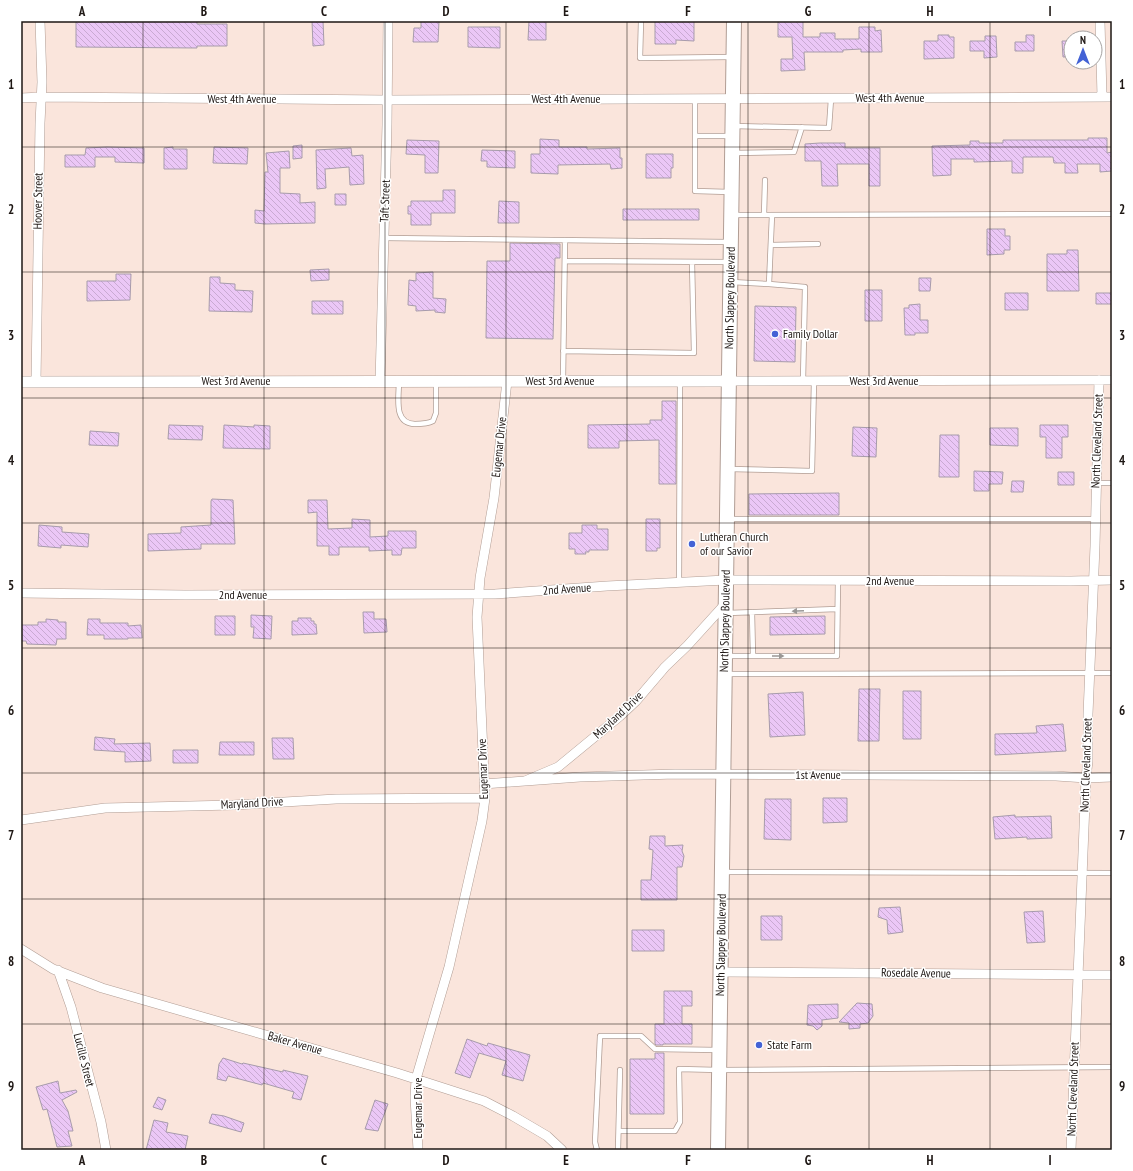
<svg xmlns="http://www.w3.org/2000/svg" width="1133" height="1171" viewBox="0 0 1133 1171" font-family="'PT Sans Narrow',sans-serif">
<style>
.building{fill:url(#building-back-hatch);stroke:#a79bab}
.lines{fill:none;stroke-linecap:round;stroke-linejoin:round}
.service-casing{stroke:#b19d94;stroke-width:6}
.minor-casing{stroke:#b19d94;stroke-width:10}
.tertiary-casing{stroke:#b19d94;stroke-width:12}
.primary-casing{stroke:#b19d94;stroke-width:16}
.service{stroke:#fff;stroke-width:4.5}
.minor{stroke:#fff;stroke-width:9}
.tertiary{stroke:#fff;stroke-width:11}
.primary{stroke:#fff;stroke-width:14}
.oneway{fill:#9a9795}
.grid{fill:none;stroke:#1e1714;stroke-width:1;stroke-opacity:0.55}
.poi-dot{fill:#4362d5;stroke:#fff;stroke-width:1.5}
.labels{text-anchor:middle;stroke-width:3;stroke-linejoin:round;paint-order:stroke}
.street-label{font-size:12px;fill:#1e1714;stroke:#fff}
.poi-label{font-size:12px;fill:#1e1714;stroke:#fff;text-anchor:start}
.neatline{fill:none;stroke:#1e1714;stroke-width:1.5}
.grid-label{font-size:13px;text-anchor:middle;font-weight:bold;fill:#1e1714}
</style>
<defs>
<pattern id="building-back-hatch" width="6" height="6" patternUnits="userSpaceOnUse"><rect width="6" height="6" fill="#ebc7f6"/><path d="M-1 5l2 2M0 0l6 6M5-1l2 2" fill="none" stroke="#c9aad2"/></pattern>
</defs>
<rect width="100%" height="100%" fill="#fae5dc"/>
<path class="building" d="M76,21H197V24H227V46H197V48L76,47Z
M312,21H323L324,45L313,46Z
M421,21H439L438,42H413L414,28H421Z
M529,21H546V40H528Z
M655,21H694V41L676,40V44H655Z
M778,21H803V37H820V33H835V39H859V27H875V31L881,30L882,52H861V49L843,50V52H804L805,70L781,71V59H793L792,37H778Z
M468,27H500V48L468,47Z
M938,35H949V37H954V58L924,59V41H938Z
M1026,35H1034V51H1015V42H1026Z
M985,36H996L997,57L984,58V51H970V41H985Z
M1062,41H1071V57H1063Z
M1088,138H1107V153L1112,152V171L1100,172V164H1077L1078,173H1065V163H1054L1053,157H1023V173H1012V161L974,162V159H951V175L933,176L932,146L970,145V141H979V143H1003V140H1088Z
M540,139L559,140V147H587V149L620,148V158H622V168L611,169L610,164L558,165V174L531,173V154H540Z
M407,140L439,141L438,173H425V155L406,154Z
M820,143H845V148H880V186H869V164H837L838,186H822L821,161H805V144Z
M302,145V158L293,159V146Z
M107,147L144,148V163L115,162V157H95V167H65V155H85L86,148Z
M173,147V149H187V169H164V148Z
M214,147L248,148L247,164L213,163Z
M351,148L352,156L363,155L364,184L350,185L349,167L325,169L326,188L317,189L316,150Z
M482,150L515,151V168L487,167V161H481Z
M289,151L290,168H280V193L300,194V203L315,202V223L265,224L255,223V210L264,211L265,172H268L266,153Z
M646,154H673V168H671V178H646Z
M443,190H455V213H431V225H411V214H408V206H411V201H443Z
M335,194H346V205H335Z
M499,201L519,202V223H498Z
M623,209H699V220H623Z
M987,229H1005V236H1010V250H1004V254L987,255Z
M510,243L560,244V258H555L553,339L486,338L487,261H510Z
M1067,250H1078L1079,291H1047V254H1067Z
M329,269V280L311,281L310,270Z
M433,272V298L446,299L445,313L435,312V310L416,311V306L408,305L409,280L416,281V273Z
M116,274H131L130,300L87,301V281H116Z
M210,277H220V283L235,284V290L253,291L252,312L209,311Z
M919,278H931L930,291H919Z
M865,290H882V321H865Z
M1005,293H1028V310H1005Z
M1096,293H1112V304H1096Z
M312,301H343V314H312Z
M920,304V320H928V333H915V335H905L904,308H909V305Z
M755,306L796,307L795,362L754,361Z
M662,401H676V484H659V440L619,441V448H588V425L650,424V420H662Z
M169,425L203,426L202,440L168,439Z
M224,425L254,427V425L270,426V449L223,448Z
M1040,425H1068V437H1062V458H1046V437H1040Z
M853,427L877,428L876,457L852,456Z
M990,428H1018V446L990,445Z
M90,431L119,433L118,446L89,445Z
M940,435H959V477H939Z
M974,471L1003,472L1002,484H989V491H974Z
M1058,472H1074V485H1058Z
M1012,481H1024L1023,492H1011Z
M839,493V515H749V494Z
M212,499L233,500L235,544H201V549L148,551V534L181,533V527L211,525V501Z
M308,500H327L328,529L352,528V519L370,520V537L388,536V531H416V548H402L401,555H392V550L369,551V547H339V555H329V546H317V512L308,513Z
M646,519H660V548H657V551H646Z
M39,525L62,527V532L89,534L88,547L61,545V548L38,546Z
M582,525H597V529H608V550H589V552H585L586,554H575V549H569V533H582Z
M363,612H374V619H386L387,632L364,633Z
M251,615L272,616L271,639L253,638L254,627H251Z
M215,616H235V635H215Z
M825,616V634L770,635V617Z
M298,618H311V621H314V624H316L317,634L292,635V621H298Z
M46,619L58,620V622H66V639H57L56,645L27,644L26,641H21V625H38V622H46Z
M88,619H100V623H128V626L141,625L142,638H128V639H104V635H87Z
M859,689H880L879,741H858Z
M903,691H921V739H903Z
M803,692L805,735L770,737L768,694Z
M1063,724L1066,751L995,755V734L1037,733L1036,726Z
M95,737L115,739L114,744L150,743L151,761L125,762V752L94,750Z
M272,738H293L294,759H273Z
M220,742H254V755H219Z
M173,750H198V763H173Z
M823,798H847V822L823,823Z
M765,799H791V840L764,839Z
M1015,815V817L1051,816L1052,838L1027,839V837L995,839L993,817Z
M650,836H665V846L683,845L682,851L684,856L682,867H677V900H641V880H651L653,850L649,849Z
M900,907L903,932L888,934L887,920L878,917L879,908Z
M1043,911L1045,942L1027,943L1024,912Z
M761,916H782V940H761Z
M632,930H664V951H632Z
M664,991H692V1006H682V1024H692V1044H663V1045H656L655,1044V1024H664Z
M857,1003L872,1004L873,1016L868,1023L860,1024V1028L849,1029V1023L839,1022Z
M838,1004V1018L822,1020V1026L817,1030L813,1026L807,1025L808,1005Z
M467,1039L487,1046L488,1043L530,1055L523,1081L502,1075L506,1061L479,1053L470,1078L455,1073Z
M655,1053H664V1114H630V1059H655Z
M223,1058L242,1064L243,1063L283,1072V1070L308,1076L301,1100L292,1098L294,1092L263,1083L262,1085L228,1076L226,1081L217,1079L219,1064Z
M58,1081L60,1093L76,1090L77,1092L62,1100L68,1111L73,1131H68L72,1146L57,1147L47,1109L43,1110L36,1087Z
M158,1097L166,1100L162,1110L153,1107Z
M375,1100L388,1104L378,1131L365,1129Z
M212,1114L224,1116L244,1123L241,1132L209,1123Z
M154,1120L168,1123L166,1132L188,1136L185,1150H146Z"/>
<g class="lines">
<defs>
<path id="service" d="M641,21L640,58L732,57
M695,99V191L730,192
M734,126L829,128L831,99
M695,136H730
M734,153L794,152L802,127
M733,215L1112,214
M764,215L765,180
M384,238L729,242
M771,245L818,244
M565,261L729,262
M731,282L769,284L772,215
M769,284L805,287L803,381
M563,351L694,353L692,262
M399,381C399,397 393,424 415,424C422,424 427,424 433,421L436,413V383
M563,381L565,240
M729,469L812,471L814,381
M1096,483H1112
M728,519H1095
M679,582L680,382
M752,612L753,656
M727,613L837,609
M727,656H837L838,580
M726,674L1112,673
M724,872L1112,873
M619,1131H675L680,1122L679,1069L719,1070L1112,1067
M597,1150L595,1142L600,1036H641L655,1049L718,1050
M618,1150L620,1070"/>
<path id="minor" d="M1100,21L1102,97
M21,98L42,97L387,100L1112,97
M380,381L387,125L388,21
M729,381L1112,380
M36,382L40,123L42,82L40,21
M21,593L185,595L495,594L607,586L726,580L1071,581L1112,580
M525,781L580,777L675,774L1056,776L1086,778L1112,777
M484,784L525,781L558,767L620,716L636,701L665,667L687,646L726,603
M21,820L105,808L233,805L336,799L485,798
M21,949L53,969L102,988L397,1073L484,1101L513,1116L547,1136L562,1150
M58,970L71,1007L101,1122L106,1150
M721,972L1112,975
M418,1150L415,1097L416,1079L449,967L482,821L485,798L477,617L480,578L494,498L507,381
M1071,1150L1086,778L1088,761V714L1095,546L1099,380"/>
<path id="tertiary" d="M21,382L729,381"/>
<path id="primary" d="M718,1150L734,21"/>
</defs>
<use href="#service" class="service-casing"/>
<use href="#minor" class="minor-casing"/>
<use href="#tertiary" class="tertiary-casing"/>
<use href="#primary" class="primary-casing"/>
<use href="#service" class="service"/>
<use href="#minor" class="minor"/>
<use href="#tertiary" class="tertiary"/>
<use href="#primary" class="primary"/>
</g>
<defs><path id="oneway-solid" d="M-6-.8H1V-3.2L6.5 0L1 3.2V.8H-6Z"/></defs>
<g class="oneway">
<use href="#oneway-solid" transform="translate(798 611) rotate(178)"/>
<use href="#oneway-solid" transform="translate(778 656)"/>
</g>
<path class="grid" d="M143,21V1150M264,21V1150M385,21V1150M506,21V1150M627,21V1150M748,21V1150M869,21V1150M990,21V1150M21,147H1112M21,272H1112M21,398H1112M21,523H1112M21,648H1112M21,773H1112M21,899H1112M21,1024H1112"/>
<g class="poi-dot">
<circle cx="775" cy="334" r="4"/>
<circle cx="692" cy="544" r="4"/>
<circle cx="759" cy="1045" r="4"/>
</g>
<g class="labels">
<g class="street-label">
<text x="890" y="102">West 4th Avenue</text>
<text x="242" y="103">West 4th Avenue</text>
<text x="566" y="103">West 4th Avenue</text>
<text transform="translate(38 201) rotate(-89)" y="4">Hoover Street</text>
<text transform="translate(385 201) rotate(-88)" y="4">Taft Street</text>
<text transform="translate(730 298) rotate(-89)" y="4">North Slappey Boulevard</text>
<text x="236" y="385">West 3rd Avenue</text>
<text x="560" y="385">West 3rd Avenue</text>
<text x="884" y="385">West 3rd Avenue</text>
<text transform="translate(1097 441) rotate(-88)" y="4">North Cleveland Street</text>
<text transform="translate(499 447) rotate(-84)" y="4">Eugemar Drive</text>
<text x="890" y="585">2nd Avenue</text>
<text transform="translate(567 589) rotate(-4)" y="4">2nd Avenue</text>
<text x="243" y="599">2nd Avenue</text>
<text transform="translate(725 621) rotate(-89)" y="4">North Slappey Boulevard</text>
<text transform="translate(618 715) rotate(-43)" y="4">Maryland Drive</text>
<text transform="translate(1086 765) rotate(-88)" y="4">North Cleveland Street</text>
<text transform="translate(483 769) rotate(-92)" y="4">Eugemar Drive</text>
<text x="818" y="779">1st Avenue</text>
<text transform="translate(252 803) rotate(-3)" y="4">Maryland Drive</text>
<text transform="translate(721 945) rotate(-89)" y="4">North Slappey Boulevard</text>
<text transform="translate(916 973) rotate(1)" y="4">Rosedale Avenue</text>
<text transform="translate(295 1043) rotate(16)" y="4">Baker Avenue</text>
<text transform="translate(84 1060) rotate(76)" y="4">Lucille Street</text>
<text transform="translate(1073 1089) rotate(-88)" y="4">North Cleveland Street</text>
<text transform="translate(418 1108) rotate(-90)" y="4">Eugemar Drive</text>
</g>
<g class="poi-label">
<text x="783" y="338">Family Dollar</text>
<text x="700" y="541">Lutheran Church<tspan x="700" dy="14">of our Savior</tspan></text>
<text x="767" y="1049">State Farm</text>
</g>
</g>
<rect width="1133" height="1171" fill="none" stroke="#ffffff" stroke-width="44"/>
<g transform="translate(1083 50)"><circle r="19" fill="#ffffff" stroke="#a5a2a1"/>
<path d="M0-3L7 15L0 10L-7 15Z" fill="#4362d5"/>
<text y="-6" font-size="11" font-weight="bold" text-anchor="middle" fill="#1e1714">N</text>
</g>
<rect x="22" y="22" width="1089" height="1127" class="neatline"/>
<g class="grid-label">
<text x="82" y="16">A</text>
<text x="204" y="16">B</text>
<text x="324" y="16">C</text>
<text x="446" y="16">D</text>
<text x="566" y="16">E</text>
<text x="688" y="16">F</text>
<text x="808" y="16">G</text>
<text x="930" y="16">H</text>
<text x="1050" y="16">I</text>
<text x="11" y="89">1</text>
<text x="1122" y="89">1</text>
<text x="11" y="214">2</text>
<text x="1122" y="214">2</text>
<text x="11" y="340">3</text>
<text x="1122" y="340">3</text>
<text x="11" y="465">4</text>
<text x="1122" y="465">4</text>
<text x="11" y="590">5</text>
<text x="1122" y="590">5</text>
<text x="11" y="715">6</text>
<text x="1122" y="715">6</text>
<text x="11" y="840">7</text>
<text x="1122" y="840">7</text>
<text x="11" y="966">8</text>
<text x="1122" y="966">8</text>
<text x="11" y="1091">9</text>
<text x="1122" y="1091">9</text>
<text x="82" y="1165">A</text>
<text x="204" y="1165">B</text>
<text x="324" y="1165">C</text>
<text x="446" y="1165">D</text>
<text x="566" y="1165">E</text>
<text x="688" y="1165">F</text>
<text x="808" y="1165">G</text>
<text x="930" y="1165">H</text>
<text x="1050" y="1165">I</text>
</g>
</svg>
